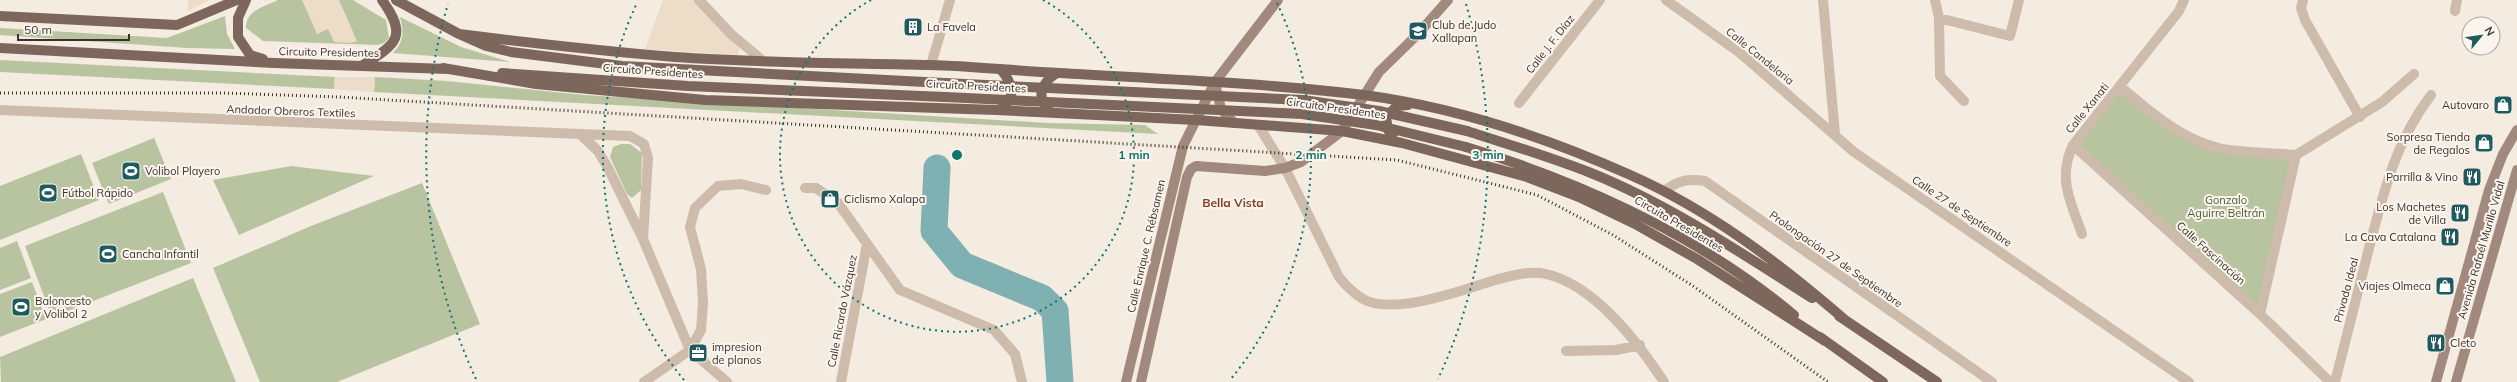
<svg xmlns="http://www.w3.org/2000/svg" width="2517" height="382" viewBox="0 0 2517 382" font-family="Mulish,sans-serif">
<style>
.green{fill:#b8c4a0}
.plaza{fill:#ecdcc8}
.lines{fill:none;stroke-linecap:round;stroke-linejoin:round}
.river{stroke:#7fb0b2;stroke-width:27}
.minor{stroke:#cdbbac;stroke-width:10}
.tertiary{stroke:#cdbbac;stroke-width:10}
.secondary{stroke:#a18a7d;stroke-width:10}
.primary{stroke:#7d675c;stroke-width:10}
.rail{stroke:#3b302b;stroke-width:3;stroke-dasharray:1 3;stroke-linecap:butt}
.primary-bridge{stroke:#7d675c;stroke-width:10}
.ring{fill:none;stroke:#0f766e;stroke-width:2;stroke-dasharray:2 4}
.labels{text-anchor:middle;stroke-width:4;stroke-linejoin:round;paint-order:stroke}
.poi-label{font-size:11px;fill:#3b302b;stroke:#fbf5ee;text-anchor:start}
.street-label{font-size:11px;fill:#3b302b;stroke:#fbf5ee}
.park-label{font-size:11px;fill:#4a5a2e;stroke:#fbf5ee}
.neighbourhood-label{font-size:12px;font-weight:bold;fill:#8c3b22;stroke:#fbf5ee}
.centre{fill:#0f766e;stroke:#fbf5ee;stroke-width:2}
.ring-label{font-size:12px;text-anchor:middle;font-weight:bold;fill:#0f766e;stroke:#fbf5ee;stroke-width:4;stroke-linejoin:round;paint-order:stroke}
</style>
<rect width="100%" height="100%" fill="#f4ebe1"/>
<path class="green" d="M278,0H353L386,20L389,38L384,43L378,45L263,41L246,28C246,10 264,7 278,0Z
M225,16L227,34L235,49L187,48L0,35V28L167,38Z
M400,17L461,47L510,62L393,53C404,42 404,32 400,17Z
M0,60L335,77L334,89L0,72Z
M375,77L447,81L584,95L1048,123L1145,125L1158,134L374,92Z
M2120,86L2188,136L2228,150L2296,155L2260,314L2073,145Z
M154,138L171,179L109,204L92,163Z
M621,144H630L642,153L641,190L632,198L627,194L610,157L613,147Z
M81,154L99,200L0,240V186Z
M291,166L374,176L239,235L213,180Z
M422,183L480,324L337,382H260L213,268L311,226Z
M163,192L191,263L52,317L25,246Z
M17,241L31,278L0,290V248Z
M193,278L236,382H1L0,357Z
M32,282L46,319L0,337V294Z"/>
<path class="plaza" d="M188,0H209L188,11Z
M302,0H339L357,41L351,43L334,42L328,29L317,34Z
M663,0H693L740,48L738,55L645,49Z
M335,77H375L374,92L334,89Z"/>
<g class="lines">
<path class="river" d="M937,168L934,231L962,265L1042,298L1055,311L1060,382"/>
<path class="minor" d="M699,0L731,34L763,61
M1666,0L1740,53L1854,152L2189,382
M1823,0L1835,134
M1935,0L1939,18L1940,76L1964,101
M2303,0L2301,8L2305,20L2360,117
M2455,11L2457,0
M1939,18L2010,36L2019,0
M931,65L950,0
M2120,86C2151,113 2187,144 2229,150C2251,153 2274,153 2296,155
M1519,103L1600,0
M0,110L630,136L644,144L648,158L643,239
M581,135L598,151L608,168L643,239L690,350L727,382
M2073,145L2260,314L2330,382
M2296,155L2382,102L2414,74
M1285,168L1339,277C1346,286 1353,293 1363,299C1393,316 1463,290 1495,280C1511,276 1529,270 1546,274C1594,285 1638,342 1664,382
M805,188H816L838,203L900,290L994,330L1015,354L1022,382
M1664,191C1678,181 1687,178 1705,181L1992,382
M2082,234C2071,202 2057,179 2073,145L2179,11L2184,0
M2260,314L2296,155
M1566,351L1616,350L1640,345
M644,382L690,350L701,330L703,303L701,269L690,227L695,208L718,186L741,184L766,190
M841,382L867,244
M2335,382C2346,339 2357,296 2368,252C2383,195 2394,144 2431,95"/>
<path class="tertiary" d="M1258,125L1285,168"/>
<path class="secondary" d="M1216,88L1221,109L1234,123
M1126,382L1183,146L1215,82L1278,0
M1141,382L1187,177L1191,169L1196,166L1265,171L1285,168L1301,162L1342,131L1379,72L1417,35L1448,0
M2436,382L2489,190L2503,154L2517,130
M2456,382L2517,170"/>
<path class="primary" d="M246,0L238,18V37L250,55L263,59
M396,0L459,34L486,46L511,52L622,66L944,83
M0,16L177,25L237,0
M459,34C531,43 603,51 675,57C760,63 845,63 929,65C973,66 1016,71 1060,73C1161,79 1263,83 1364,95C1454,107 1545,137 1628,174C1708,209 1778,262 1844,319
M0,48L274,63L448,69
M363,65C397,44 408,36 382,0
M443,68L536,84L705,100L996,110L1196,120L1342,131L1402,143L1527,177L1579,197L1635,224L1697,259L1825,341
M1000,69C1010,79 1018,96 1003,106
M502,73L688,86L945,97
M1048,108C1034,95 1045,80 1057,73
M1467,131C1508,144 1550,157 1591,173C1668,204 1743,254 1812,298
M1393,134L1388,130L1386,117L1397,106L1408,105
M1466,147C1584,183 1698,235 1794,315
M1839,316L1937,382
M1820,337L1883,382"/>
<path class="rail" d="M0,93H224L339,97L1397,160L1537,195L1613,235L1693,286L1828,382"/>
<path class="primary-bridge" d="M944,83L1303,100L1379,111L1467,131
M945,97L1302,114L1376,125L1466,147"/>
</g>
<g class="ring">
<path d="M1043 0A177 177 0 1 1 871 0"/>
<path d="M684 380A354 354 0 0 1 637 3M1277 3A354 354 0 0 1 1230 380"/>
<path d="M476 379A531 531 0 0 1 448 4M1466 4A531 531 0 0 1 1438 379"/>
</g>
<defs>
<symbol id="building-square" viewBox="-11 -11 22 22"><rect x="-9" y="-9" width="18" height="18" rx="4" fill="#1f5a5e" stroke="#fbf5ee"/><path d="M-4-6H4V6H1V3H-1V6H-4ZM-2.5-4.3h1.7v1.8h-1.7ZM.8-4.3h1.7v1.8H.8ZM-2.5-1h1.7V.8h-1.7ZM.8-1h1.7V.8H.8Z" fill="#fff"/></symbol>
<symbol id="school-square" viewBox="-11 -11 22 22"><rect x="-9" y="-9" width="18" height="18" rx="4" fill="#1f5a5e" stroke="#fbf5ee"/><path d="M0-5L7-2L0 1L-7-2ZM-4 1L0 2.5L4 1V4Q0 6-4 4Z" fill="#fff"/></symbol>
<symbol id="shop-square" viewBox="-11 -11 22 22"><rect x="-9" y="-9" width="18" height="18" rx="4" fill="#1f5a5e" stroke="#fbf5ee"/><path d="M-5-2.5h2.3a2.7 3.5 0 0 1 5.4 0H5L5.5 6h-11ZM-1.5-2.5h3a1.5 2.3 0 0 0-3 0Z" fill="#fff"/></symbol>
<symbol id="stadium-square" viewBox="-11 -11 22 22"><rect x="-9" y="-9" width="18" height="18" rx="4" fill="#1f5a5e" stroke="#fbf5ee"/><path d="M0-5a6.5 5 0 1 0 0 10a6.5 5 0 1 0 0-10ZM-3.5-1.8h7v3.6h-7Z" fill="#fff"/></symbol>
<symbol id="restaurant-square" viewBox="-11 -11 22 22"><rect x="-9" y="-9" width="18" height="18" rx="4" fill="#1f5a5e" stroke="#fbf5ee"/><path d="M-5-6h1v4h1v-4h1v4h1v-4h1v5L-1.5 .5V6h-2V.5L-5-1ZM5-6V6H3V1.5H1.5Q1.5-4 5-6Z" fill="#fff"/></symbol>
<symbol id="office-square" viewBox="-11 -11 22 22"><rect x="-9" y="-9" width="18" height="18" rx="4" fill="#1f5a5e" stroke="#fbf5ee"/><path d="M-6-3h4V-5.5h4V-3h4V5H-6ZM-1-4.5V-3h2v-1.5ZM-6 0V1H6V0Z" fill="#fff"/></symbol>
</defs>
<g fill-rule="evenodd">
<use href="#building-square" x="902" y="16" width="22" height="22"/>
<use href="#school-square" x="1407" y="20" width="22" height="22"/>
<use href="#shop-square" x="2492" y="94" width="22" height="22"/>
<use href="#shop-square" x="2473" y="132" width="22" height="22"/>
<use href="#stadium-square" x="120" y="160" width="22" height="22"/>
<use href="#restaurant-square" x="2461" y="166" width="22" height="22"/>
<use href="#stadium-square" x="37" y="182" width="22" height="22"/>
<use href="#shop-square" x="819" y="188" width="22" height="22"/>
<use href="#restaurant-square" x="2449" y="202" width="22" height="22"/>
<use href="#restaurant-square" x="2439" y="226" width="22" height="22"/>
<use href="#stadium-square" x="97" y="243" width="22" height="22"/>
<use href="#shop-square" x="2434" y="275" width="22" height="22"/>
<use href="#stadium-square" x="10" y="296" width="22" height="22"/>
<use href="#restaurant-square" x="2425" y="332" width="22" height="22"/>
<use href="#office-square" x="687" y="342" width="22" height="22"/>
</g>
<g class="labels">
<g class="poi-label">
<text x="1432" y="29">Club de Judo<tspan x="1432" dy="13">Xallapan</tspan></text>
<text x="927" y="31">La Favela</text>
<text x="2489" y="109" text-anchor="end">Autovaro</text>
<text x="2470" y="141" text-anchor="end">Sorpresa Tienda<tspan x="2470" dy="13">de Regalos</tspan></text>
<text x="145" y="175">Volibol Playero</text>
<text x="2458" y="181" text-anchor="end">Parrilla &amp; Vino</text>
<text x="62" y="197">Fútbol Rápido</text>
<text x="844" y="203">Ciclismo Xalapa</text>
<text x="2446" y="211" text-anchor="end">Los Machetes<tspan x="2446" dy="13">de Villa</tspan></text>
<text x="2436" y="241" text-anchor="end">La Cava Catalana</text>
<text x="122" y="258">Cancha Infantil</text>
<text x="2431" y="290" text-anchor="end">Viajes Olmeca</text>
<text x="35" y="305">Baloncesto<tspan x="35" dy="13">y Volibol 2</tspan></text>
<text x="2450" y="347">Cleto</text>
<text x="712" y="351">impresion<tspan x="712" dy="13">de planos</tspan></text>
</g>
<g class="street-label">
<text transform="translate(1550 44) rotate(-52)" y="4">Calle J. F. Díaz</text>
<text transform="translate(329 52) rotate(1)" y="4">Circuito Presidentes</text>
<text transform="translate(1760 56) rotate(39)" y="4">Calle Candelaria</text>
<text transform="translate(653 71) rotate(4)" y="4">Circuito Presidentes</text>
<text transform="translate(976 86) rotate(3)" y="4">Circuito Presidentes</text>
<text transform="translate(1336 108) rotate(8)" y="4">Circuito Presidentes</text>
<text transform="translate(2087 108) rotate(-51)" y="4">Calle Xanati</text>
<text transform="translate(291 111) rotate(2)" y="4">Andador Obreros Textiles</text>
<text transform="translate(1962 211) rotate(34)" y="4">Calle 27 de Septiembre</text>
<text transform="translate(1679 224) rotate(30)" y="4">Circuito Presidentes</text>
<text transform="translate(1146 246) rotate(-77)" y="4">Calle Enrique C. Rébsamen</text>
<text transform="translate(2481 250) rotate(-74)" y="4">Avenida Rafaél Murillo Vidal</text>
<text transform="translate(2211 253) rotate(42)" y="4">Calle Fascinación</text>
<text transform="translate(1836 259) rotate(35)" y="4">Prolongación 27 de Septiembre</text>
<text transform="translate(2346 290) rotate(-75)" y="4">Privada Ideal</text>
<text transform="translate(842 311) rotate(-79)" y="4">Calle Ricardo Vázquez</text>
</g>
<g class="park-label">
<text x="2226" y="204">Gonzalo<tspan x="2226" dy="13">Aguirre Beltrán</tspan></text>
</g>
<g class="neighbourhood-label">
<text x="1233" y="207">Bella Vista</text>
</g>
</g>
<circle cx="957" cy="155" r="6" class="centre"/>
<g class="ring-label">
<text x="1134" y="159">1 min</text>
<text x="1311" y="159">2 min</text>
<text x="1488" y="159">3 min</text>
</g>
<g transform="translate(2481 36) rotate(61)"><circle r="19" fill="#fbf5ee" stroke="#aea6a0"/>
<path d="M0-3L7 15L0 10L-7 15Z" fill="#1f5a5e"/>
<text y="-6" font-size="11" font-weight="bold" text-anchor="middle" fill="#3b302b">N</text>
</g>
<path d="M18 34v6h111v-6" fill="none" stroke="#3b302b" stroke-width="2"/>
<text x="24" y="34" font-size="12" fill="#3b302b" stroke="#fbf5ee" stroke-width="3" paint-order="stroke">50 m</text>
</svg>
